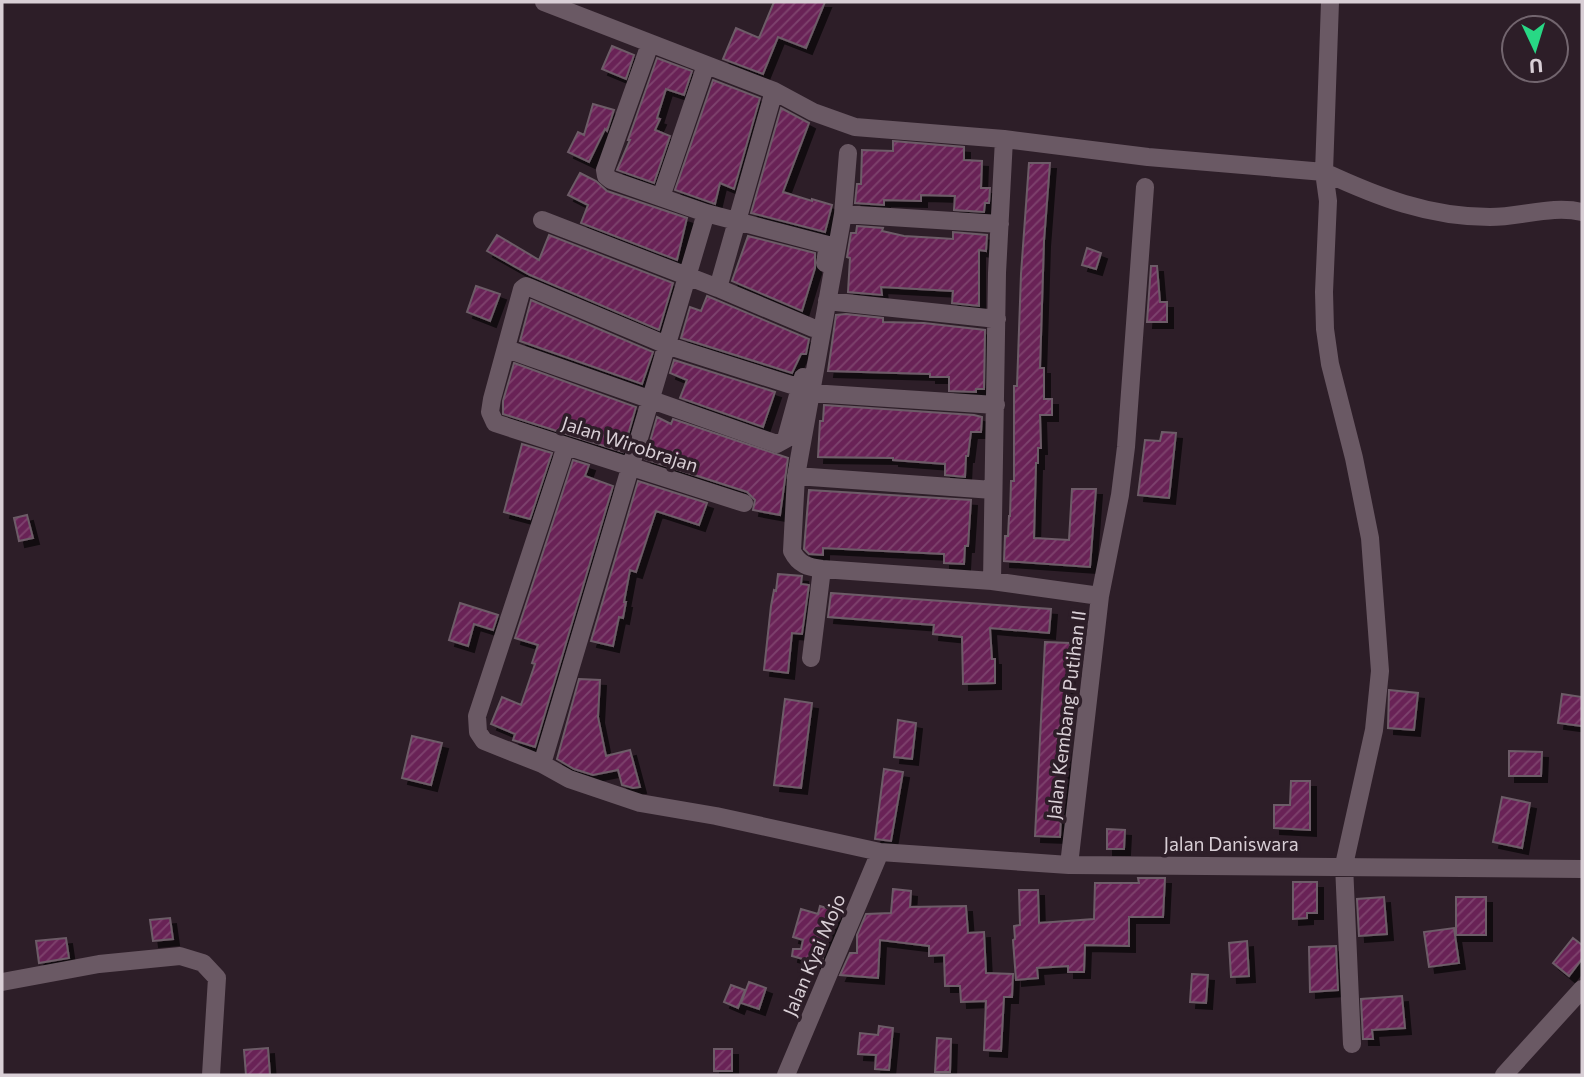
<svg xmlns="http://www.w3.org/2000/svg" width="1584" height="1077" viewBox="0 0 1584 1077" font-family="Commissioner,sans-serif">
<style>
.building{fill:url(#building-hatch);stroke:#6d5c67;stroke-width:2;filter:url(#shadow)}
.lines{fill:none;stroke-linecap:round;stroke-linejoin:round}
.minor{stroke:#6a5964;stroke-width:18}
.labels{text-anchor:middle;stroke-width:7;stroke-linejoin:round;paint-order:stroke}
.street-label{font-size:19px;fill:#d9cfd6;stroke:#2d1e28}
</style>
<defs>
<pattern id="building-hatch" width="6" height="6" patternUnits="userSpaceOnUse" patternTransform="scale(1.75)"><rect width="6" height="6" fill="#692457"/><path d="M-1 1l2-2M0 6l6-6M5 7l2-2" fill="none" stroke="#7e436e"/></pattern>
<filter id="shadow"><feDropShadow dx="6" dy="6" stdDeviation="0" flood-color="#0009"/></filter>
</defs>
<rect width="100%" height="100%" fill="#2d1e28"/>
<path class="building" d="M774,2H825L806,48L778,37L763,74L723,59L736,28L759,38Z
M612,46L634,55L626,79L602,69Z
M657,58L692,71L684,95L666,89L657,118L660,119L655,130L670,136L654,183L617,170L630,140H628Z
M713,80L760,98L734,189L720,183L715,204L675,190Z
M593,104L614,110L607,131L605,129L589,162L568,152L578,132L584,135Z
M781,108L809,123L783,192L812,201V199L832,205L825,232L751,213Z
M893,141L964,147V160L982,161L981,188H990L989,203H985L984,212L954,210L955,196L921,195V201L884,200V205L855,203L857,184H861L862,150L893,151Z
M1029,163H1050L1044,241L1040,368H1044V399H1052V415H1040L1041,448H1038V463H1036L1034,538L1069,540L1072,489H1096L1090,567L1004,561L1005,536H1008L1009,516H1010L1011,481H1014V386H1017L1021,274Z
M580,173L596,181L607,191L687,218L677,260L581,223L588,205L568,195Z
M857,226L883,228L882,231L904,236L938,238L953,239V232L987,235L986,251L979,250V306L952,303L953,291L881,287L882,295L848,292L850,258L847,257L851,233H856Z
M497,235L539,260L549,235L673,283L659,330L530,275L487,251Z
M748,236L815,253V268L802,311L732,281Z
M1087,248L1101,253L1096,269L1082,265Z
M1151,266H1157L1160,302H1167V322H1147Z
M476,286L500,294L490,321L467,312Z
M707,296L809,339L806,354H801L792,373L681,338L690,307L701,311Z
M531,300L653,352L642,384L520,341Z
M846,314L883,318V322L924,323L985,330L984,389H976V392L949,391V377H930V374L828,371L836,315Z
M674,360L775,392L763,427L680,398L687,380L670,373Z
M514,363L636,407L623,452L503,414V401Z
M824,405L974,415L982,417L981,432H971L968,456H966L965,477L945,475V464L893,460V458L818,457L820,421H823Z
M657,417L671,424L673,419L788,458L780,515L753,510L755,500L747,492L645,459Z
M1162,432L1176,433L1169,498L1138,495L1145,440L1160,441Z
M522,444L552,453L530,519L504,512Z
M573,460L589,465L585,476L613,486L535,747L513,740L515,734L491,724L502,697L521,705L535,664L532,663L538,645L515,638Z
M638,481L707,503L699,525L656,511L636,572L630,570L624,602H626L623,618L619,617L613,646L591,641Z
M809,490L971,500L968,546H965L964,564L944,563V554L823,548V555L809,554L804,549Z
M27,515L33,538L19,541L14,518Z
M778,574L802,576L801,584L809,585L802,634L792,633L788,673L764,670L771,606L774,590L776,591Z
M831,593L1051,609L1049,633L990,628L992,659H995V683L963,684L962,637L933,634L934,625L828,617Z
M460,603L498,615L493,630L474,624L468,646L449,640Z
M1045,642L1070,643L1060,837L1035,836Z
M579,679L600,680L598,717L606,756L630,750L640,787L633,788L622,785L618,770L593,775L574,769L557,759Z
M1389,690L1418,693L1414,730L1388,728Z
M1562,694L1582,697V726L1558,723Z
M785,699L812,703L801,788L774,785Z
M898,720L916,723L912,759L894,757Z
M412,736L442,743L431,785L402,778Z
M1509,751L1542,752L1541,776H1509Z
M884,769L903,772L891,841L875,839Z
M1291,781H1310V830L1274,828V805H1290Z
M1502,797L1530,803L1522,848L1493,842Z
M1107,829L1125,830L1124,849H1107Z
M1138,878H1165L1163,917H1129V946L1085,945L1084,972H1068V966L1037,968L1038,978L1016,980L1013,940L1015,939L1014,926L1020,925L1019,890H1038L1039,923L1094,919L1095,883H1139Z
M1293,882H1317V913H1307V918L1293,919Z
M893,889L911,891L910,907L966,906L968,933L984,932L986,973L1013,974L1012,997H1004L1001,1051L984,1050L986,1001L961,1002L960,986H945L944,955L929,956V946L880,940L878,978L840,975L850,953H857V935L866,914L891,913Z
M1384,897L1387,934L1359,936L1357,899Z
M1456,897H1486V935H1456Z
M820,906L836,911L821,964L792,956L793,949H801L803,940L793,937L801,909L818,914Z
M170,918L173,939L153,941L150,920Z
M1454,928L1459,963L1429,967L1424,932Z
M66,938L69,958L39,963L36,941Z
M1573,938L1582,945V959L1569,976L1553,963Z
M1247,941L1249,976L1231,977L1229,943Z
M1336,946L1338,990L1310,992L1309,947Z
M1192,974L1208,975L1206,1003L1190,1002Z
M749,982L766,988L759,1009L741,1003Z
M731,985L745,990L738,1008L724,1002Z
M1402,996L1405,1028L1372,1030L1373,1039H1363L1361,999Z
M879,1026L893,1028L889,1070L875,1069L876,1055L858,1054L860,1033L878,1035Z
M937,1038L951,1039L950,1072H935Z
M268,1048L270,1075H246L244,1050Z
M714,1049H732V1071H714Z"/>
<g class="lines">
<path class="minor" d="M544,2L774,91L813,112L855,127L1004,139L1148,157L1324,172L1330,2
M650,44L605,170L606,176L611,180L706,213L828,245L825,263
M848,153L843,214L796,476L792,551C799,565 808,567 822,569L992,581L1100,596L1069,865
M1324,172L1328,201L1324,292L1325,329L1330,364L1354,458L1370,538L1380,671L1374,730L1344,865L1352,1044
M1324,172C1378,197 1429,217 1490,217C1521,217 1552,205 1582,212
M661,197L706,65
M843,214L1000,224
M542,220L718,288L813,328
M718,288L774,91
M827,301L997,319
M507,349L777,444L786,439L803,377
M811,393L996,405
M566,446L477,716L478,732L484,741L542,764L569,779L640,803L716,816L880,852L1069,865L1582,869
M796,476L993,490
M744,503L495,423L490,412L492,399L522,289L526,286L531,288L669,346L801,388
M992,581L997,273L1004,139
M1100,596L1120,495L1126,447L1145,187
M811,658L822,569
M542,764L706,213
M2,982L99,964L180,956L203,963L217,978L211,1075
M786,1075L880,852
M1504,1075L1582,989"/>
</g>
<g class="labels">
<g class="street-label">
<text transform="translate(630 444) rotate(18)" y="7">Jalan Wirobrajan</text>
<text transform="translate(1066 715) rotate(-83)" y="7">Jalan Kembang Putihan II</text>
<text x="1231" y="851">Jalan Daniswara</text>
<text transform="translate(814 955) rotate(-67)" y="7">Jalan Kyai Mojo</text>
</g>
</g>
<rect width="1584" height="1077" fill="none" stroke="#d9cfd6" stroke-width="7"/>
<g transform="translate(1535 49) rotate(176)"><circle r="33" fill="#2d1e28" stroke="#72656e" stroke-width="2"/>
<path d="M0-5L12 26L0 18L-12 26Z" fill="#28d885"/>
<text y="-10" font-size="19" font-weight="bold" text-anchor="middle" fill="#d9cfd6">U</text>
</g>
</svg>
